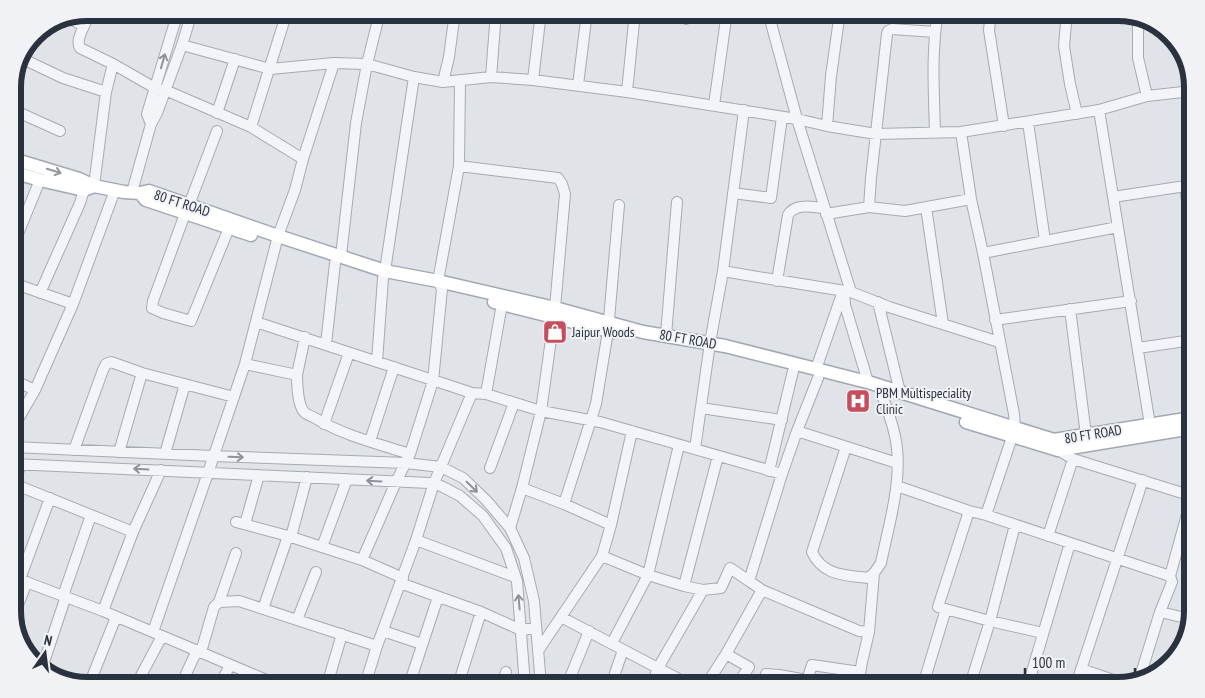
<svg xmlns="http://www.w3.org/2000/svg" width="1205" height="698" viewBox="0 0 1205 698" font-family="'PT Sans Narrow',sans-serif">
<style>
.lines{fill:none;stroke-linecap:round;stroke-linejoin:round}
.minor-casing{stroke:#a6aab2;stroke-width:12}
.major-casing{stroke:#a1a8b3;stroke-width:15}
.minor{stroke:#f3f4f7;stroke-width:10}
.major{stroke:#fff;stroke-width:12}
.oneway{stroke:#8e929b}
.oneway2{stroke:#94989f}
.labels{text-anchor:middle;stroke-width:4;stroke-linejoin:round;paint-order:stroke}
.street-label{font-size:14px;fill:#2a313f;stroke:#f0f2f6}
.poi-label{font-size:14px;fill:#2a313f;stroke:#f0f2f6;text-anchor:start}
.rim{fill:none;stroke:#2a313f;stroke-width:6}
</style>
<rect width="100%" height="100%" fill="#e0e3e8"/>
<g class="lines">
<defs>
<path id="minor" d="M768,12L797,119L851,292
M991,12L989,30L1004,126
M1067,12L1064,46L1070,84L1077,114
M1138,18V58L1147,96
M70,19L84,26L90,12
M686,19L687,12
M84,26C81,33 76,41 80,48L113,64
M182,45L270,69L334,63L367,64L414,77L443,82L491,77L533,80L627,92L797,119L827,126L876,134L961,132L1099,110L1147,96L1192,91
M23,59L63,78L106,92L94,186
M491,77L496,12
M533,80L541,12
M443,82L449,57L455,12
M578,85L587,12
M106,92L113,64L155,88L165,90L251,127L303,159
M627,92L635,12
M714,105L727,12
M13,109L20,113L13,134
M1099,110L1150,425
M20,113L60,131
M217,113L235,59
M1028,122L1045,241
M151,124L147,114L178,12
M827,126L831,76L840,12
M251,127L287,12
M961,132L971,199L983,253L1014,414L1015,428L986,515
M935,133C934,92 931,53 938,12
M459,166L558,178L562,184L565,194L555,308
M1185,186L1192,239
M132,192L151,124L157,113L182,45L192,12
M733,193L771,198L782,117
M1113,197L1192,185
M189,205L217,131
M869,207L871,178L887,34L888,31L892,29L935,32
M926,207L943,324
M185,214L153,301L152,308L163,313L191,321L229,228
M826,214L869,207L905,211L971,199
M13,246L40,180
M983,253L1118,227
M341,256L356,123L367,64L380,12
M385,271L414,77
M723,271L764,278L851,292L889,307L999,342
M777,281L788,215C795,203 812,207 824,208
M13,283L73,304
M844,291L845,305L868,382
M40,293L80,203L84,190
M13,298L18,285
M878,302L900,392
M1070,309L1086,435
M995,320L1131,301
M256,322L472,393L486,394L541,411L600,422L782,474
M666,335L677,202
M326,344L335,263
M1138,348L1192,340
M377,362L383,278
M245,364L297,375C297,384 298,407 305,413C307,415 312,416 315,418C342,435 379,444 410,454L396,482L362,560
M816,369L842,294
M297,375L305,337
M818,378L797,431L782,474L749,581L762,590L859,631L869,632L862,662L858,685
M13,380L35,390
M486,394L502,304
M701,408L782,420
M324,424L349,353
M13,428L35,390L73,304L115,190
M797,431L897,463
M370,441L394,367
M13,447L213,456L406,463L441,467L463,478L486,500L510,528L524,558L534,601L541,685
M846,447L812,552C823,576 845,575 868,578L874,573L881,563C889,523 904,477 895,436C892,422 887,408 882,395
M695,449L710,343L723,271L744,110
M74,450L103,370L106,364L111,362L142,373L234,397
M1058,450L1073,459L1192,496
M119,452L142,373
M165,454L185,384
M410,454L433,381L442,289L438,281L459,166L460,80
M13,464L430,483H434L443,487L460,496L483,516L506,548L517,581L525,685
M490,468L514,403
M769,471L793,371
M14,484L133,532
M897,486L969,511L986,515L1170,576L1172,582L1160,612L1139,680
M13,487L21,464
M522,488L564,504L611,525
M564,504L596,404L608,331L619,205
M969,511L938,607L990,621L1043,633
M236,522L288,536L362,560L403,578
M245,524L259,475
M510,528L522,488L541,411L554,318
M1048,536L1073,459
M291,537L307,477
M416,540L515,577
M322,547L347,479
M602,556L648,575L684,586L703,590L721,588L730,568L749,581
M1170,576L1192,496
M13,577L103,611L264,679L285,685
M20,579L50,498
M400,583L481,612L521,630L536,628
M684,586L718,456
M63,596L91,515
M219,602L236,553
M263,609L288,536
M103,611L133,532L161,470
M1160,612L1190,619
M561,617L690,685
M13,618L27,582
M297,620L316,572
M383,631L422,644
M153,632L208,473L245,364L278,236L295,190L303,159L334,63
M869,632L874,573
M612,643L648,575L679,445
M538,651L602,556L611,525L632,431
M201,652L214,607L219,602L239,601L377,646
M726,654L749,667L737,685
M42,668L66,596
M1081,669L1125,684
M89,685L116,617
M136,685L162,636
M181,685L197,650
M220,685L230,665
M327,685L342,634
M365,685L377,646L416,540L434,483L472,393
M409,685L438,597
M458,685L481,612
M502,685L506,672
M567,685L589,631
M611,685L623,650
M652,685L658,668L703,590
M706,685L726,654L762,590
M764,685L766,674L779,675L807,680L812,665L860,672
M923,685L946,609
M970,685L990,621L1015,525
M1028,685L1070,543
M1076,685L1143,480"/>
<path id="major" d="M13,159L79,179L94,186L124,192L140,193L149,191L278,236L385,271L438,281L555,308L643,332L725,346L816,369L871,383L1054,440L1192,418
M13,172L40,180L84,190L92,187
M140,193L146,200L251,235
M494,302L613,332
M966,422L1058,450L1192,428"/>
</defs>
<use href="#minor" class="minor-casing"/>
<use href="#major" class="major-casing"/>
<use href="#minor" class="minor"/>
<use href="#major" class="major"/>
</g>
<defs><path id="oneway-shaft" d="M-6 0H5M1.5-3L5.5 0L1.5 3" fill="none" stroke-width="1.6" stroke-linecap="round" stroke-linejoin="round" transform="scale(1.25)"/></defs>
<g class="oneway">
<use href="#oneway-shaft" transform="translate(163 61) rotate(-74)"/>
<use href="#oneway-shaft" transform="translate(236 457) rotate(2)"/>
<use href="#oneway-shaft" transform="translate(141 469) rotate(-177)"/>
<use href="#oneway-shaft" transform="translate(374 481) rotate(-177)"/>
<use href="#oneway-shaft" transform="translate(472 487) rotate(44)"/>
<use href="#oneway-shaft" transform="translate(519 602) rotate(-95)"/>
</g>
<use class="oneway2" href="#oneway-shaft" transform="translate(54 171) rotate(17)"/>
<defs>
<symbol id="shop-square" viewBox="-11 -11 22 22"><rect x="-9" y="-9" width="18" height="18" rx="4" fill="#c64d5e" stroke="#f0f2f6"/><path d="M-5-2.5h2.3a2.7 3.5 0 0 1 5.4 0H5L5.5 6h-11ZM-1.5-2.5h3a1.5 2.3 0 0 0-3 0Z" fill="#fff"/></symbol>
<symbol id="hospital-square" viewBox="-11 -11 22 22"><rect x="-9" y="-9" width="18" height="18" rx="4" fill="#c64d5e" stroke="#f0f2f6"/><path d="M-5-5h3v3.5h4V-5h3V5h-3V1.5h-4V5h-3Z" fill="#fff"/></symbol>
</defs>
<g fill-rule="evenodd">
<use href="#shop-square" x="541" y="318" width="28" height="28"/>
<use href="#hospital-square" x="844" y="387" width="28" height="28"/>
</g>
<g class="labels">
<g class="street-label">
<text transform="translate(182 203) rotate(18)" y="5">80 FT ROAD</text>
<text transform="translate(688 339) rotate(10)" y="5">80 FT ROAD</text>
<text transform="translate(1093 434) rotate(-9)" y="5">80 FT ROAD</text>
</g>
<g class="poi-label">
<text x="572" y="337">Jaipur Woods</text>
<text x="876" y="398">PBM Multispeciality<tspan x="876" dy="16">Clinic</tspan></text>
</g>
</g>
<path d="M0 0H1205V698H0ZM87 21H1118A66 66 0 0 1 1184 87V611A66 66 0 0 1 1118 677H87A66 66 0 0 1 21 611V87A66 66 0 0 1 87 21Z" fill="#f0f2f6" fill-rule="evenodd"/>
<path class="rim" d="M87 21H1118A66 66 0 0 1 1184 87V611A66 66 0 0 1 1118 677H87A66 66 0 0 1 21 611V87A66 66 0 0 1 87 21Z"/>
<g transform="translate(45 653) rotate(14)" stroke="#f0f2f6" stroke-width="4" paint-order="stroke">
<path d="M0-4L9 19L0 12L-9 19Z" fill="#2a313f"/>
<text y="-8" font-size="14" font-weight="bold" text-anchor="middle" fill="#2a313f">N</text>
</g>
<path d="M1025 668v8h110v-8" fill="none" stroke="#2a313f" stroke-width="2.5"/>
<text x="1032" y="668" font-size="15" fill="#2a313f" stroke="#f0f2f6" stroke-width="4" paint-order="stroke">100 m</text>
</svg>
